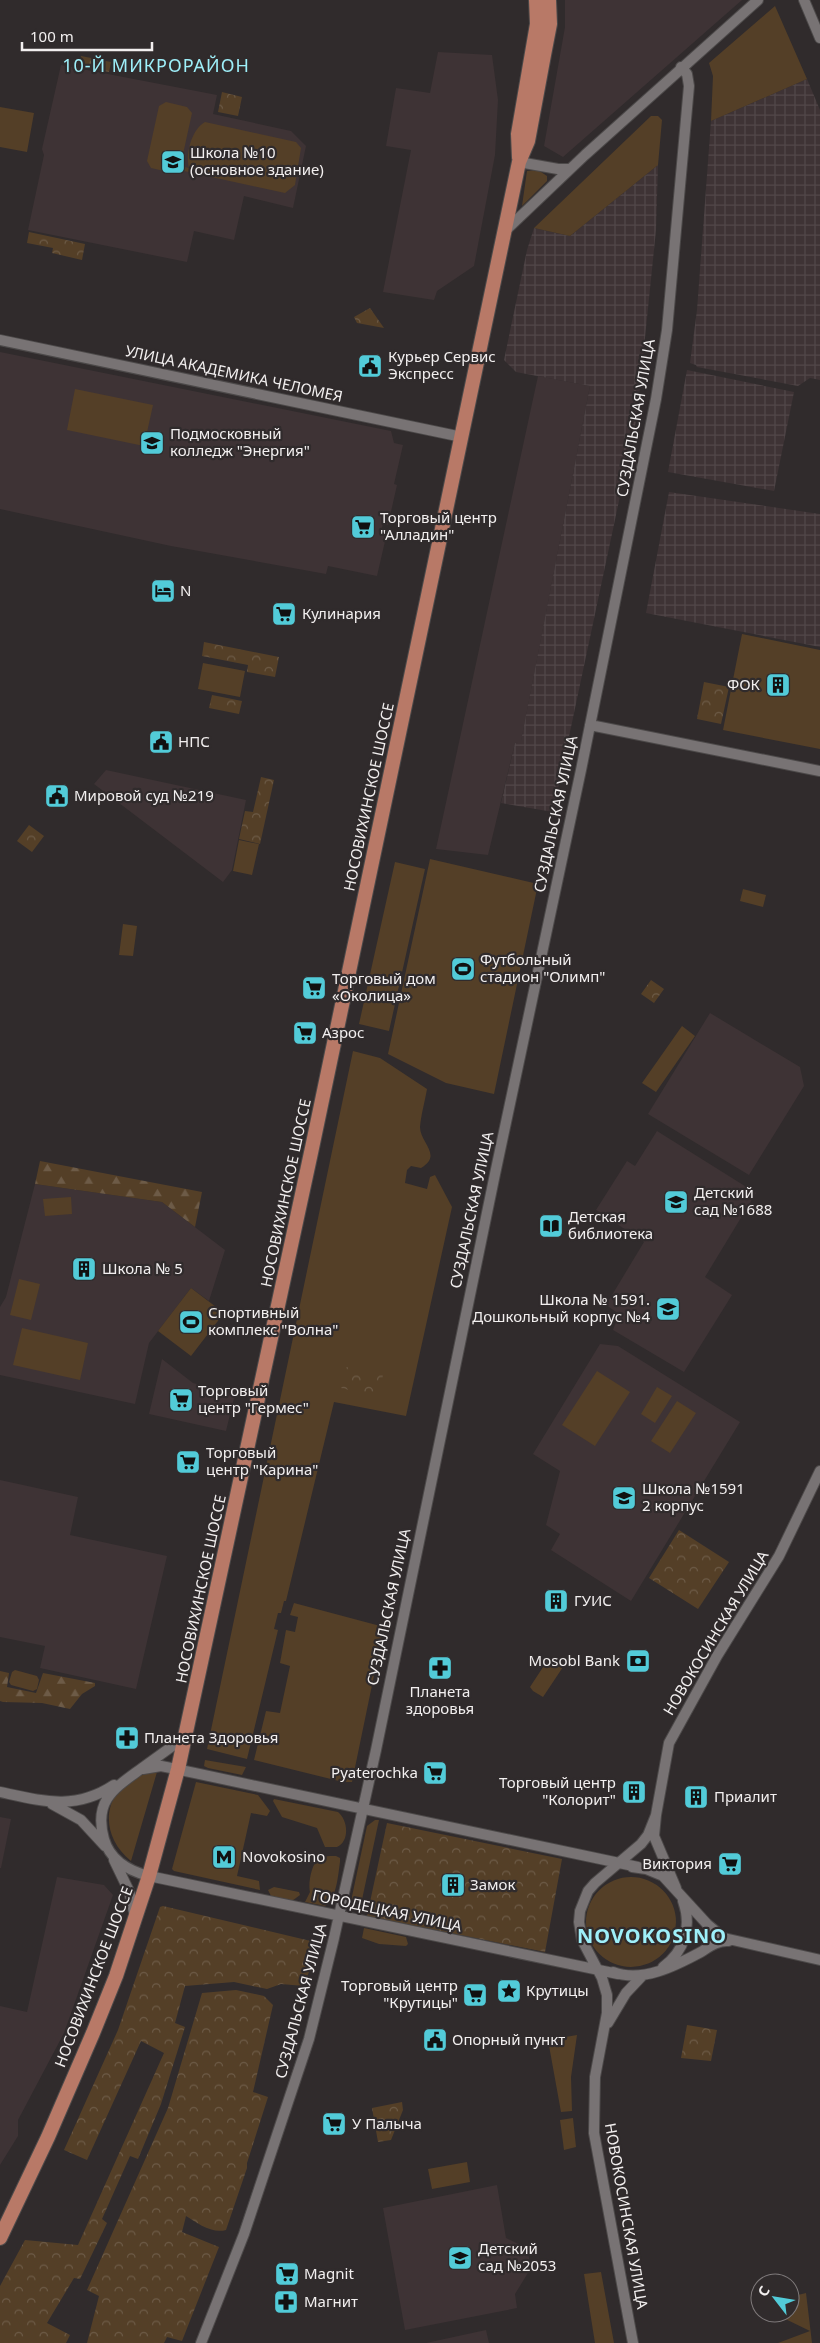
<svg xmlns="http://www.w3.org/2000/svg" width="820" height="2343" viewBox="0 0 820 2343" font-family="'Noto Sans',sans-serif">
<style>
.built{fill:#3e3335}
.industrial{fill:url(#industrial-grid)}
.green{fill:#543f27}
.forest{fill:url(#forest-firs)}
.park{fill:url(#park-crowns)}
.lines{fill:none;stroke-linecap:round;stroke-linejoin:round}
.minor-casing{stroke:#4c4949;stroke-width:12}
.major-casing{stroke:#4c4949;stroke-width:16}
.minor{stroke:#787374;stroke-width:10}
.major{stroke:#b87967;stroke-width:14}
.labels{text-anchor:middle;stroke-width:4.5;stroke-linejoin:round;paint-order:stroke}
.poi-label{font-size:15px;fill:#f2efef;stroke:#302b2c;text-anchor:start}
.street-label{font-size:15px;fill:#f2efef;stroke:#302b2c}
.quarter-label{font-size:18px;letter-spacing:1px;fill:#9eeff9;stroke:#302b2c}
.district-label{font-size:20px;font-weight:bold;letter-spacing:1px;fill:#9eeff9;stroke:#302b2c}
</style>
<defs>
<pattern id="industrial-grid" width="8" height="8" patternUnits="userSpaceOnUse" patternTransform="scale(1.25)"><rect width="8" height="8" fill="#3e3335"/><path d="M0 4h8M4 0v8" fill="none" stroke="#514749"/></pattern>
<pattern id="forest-firs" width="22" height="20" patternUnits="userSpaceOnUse" patternTransform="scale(1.25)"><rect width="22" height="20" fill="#543f27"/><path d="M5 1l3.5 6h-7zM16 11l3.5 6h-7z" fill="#6d5b47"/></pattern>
<pattern id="park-crowns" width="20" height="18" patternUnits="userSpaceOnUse" patternTransform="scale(1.25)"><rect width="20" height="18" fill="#543f27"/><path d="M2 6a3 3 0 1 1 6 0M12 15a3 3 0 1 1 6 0" fill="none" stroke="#6d5b47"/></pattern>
</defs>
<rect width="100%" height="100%" fill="#302b2c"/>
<path class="built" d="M565,0H742L563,157L544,146L565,27Z
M438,52L492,55L498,100L495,155L474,266L437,291L434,300L383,292L411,150L386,146L396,88L430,93Z
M61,65L217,95L213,114L291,131L306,146L293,208L244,196L234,240L194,231L187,262L28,230L44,155L42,149Z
M0,352L391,431L394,443L403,445L394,484L397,485L388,525L383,524L380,535L386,537L377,576L328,566L326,574L171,546L0,509Z
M538,376L590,386L521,742L515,743L488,855L436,849Z
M106,770L246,800L232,870L223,882L94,784Z
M710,1013L800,1067L804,1086L749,1175L648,1114Z
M657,1131L756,1193L705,1277L732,1295L684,1372L613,1330L619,1314L606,1305L644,1242L596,1210L627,1161L635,1166Z
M35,1184L162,1202L225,1250L209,1301L191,1288L149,1343L135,1404L0,1375V1307L6,1297Z
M600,1344L618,1346L740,1422L631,1601L551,1550L560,1534L546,1525L560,1471L533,1454Z
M162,1359L193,1383L235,1394L226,1431L149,1414Z
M0,1480L78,1497L70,1535L167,1556L136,1689L40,1668L45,1646L0,1637Z
M0,1817L11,1819L1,1868H0Z
M57,1877L104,1885L113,1895L64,2033L18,2120V2136L0,2165V2006L27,2012Z
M497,2185L506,2238L527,2248L531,2268L515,2294L517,2308L405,2330L383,2208Z
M486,2330L489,2343H426Z"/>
<path class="industrial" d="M807,79L820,110V380L810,378L798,386L697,367L696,365L690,363L697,310L711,121Z
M658,165L656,230L637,416L553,812L501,803L515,743L521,741L590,386L516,372L504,360L527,250L534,228L570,236Z
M687,370L794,392L774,491L668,472Z
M669,492L820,514V647L646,613Z"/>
<path class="green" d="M775,6L807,79L711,121L713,76L709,63Z
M166,102L187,107L192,113L180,168L173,173L151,168L147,161L159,106Z
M0,107L34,113L27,152L0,147Z
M651,116H658L662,120L658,165L570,236L534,228Z
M205,122L296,142L301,148L295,185L285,193L184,171L185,167L189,168C185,154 192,129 205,122Z
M538,170L547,176V181L522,206L527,171Z
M75,389L153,405L144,446L67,430Z
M742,634L820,650V749L723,730Z
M203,663L245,671L240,697L198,689Z
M239,840L259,844L252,875L233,871Z
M430,859L538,884L494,1094L446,1083L388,1054Z
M395,862L425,869L389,1031L359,1024Z
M743,889L766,895L763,907L740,901Z
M123,924L137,926L133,956L119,955Z
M682,1026L695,1036L656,1092L642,1083Z
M353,1051L380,1058L427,1089C425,1101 421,1115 420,1127C420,1143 443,1155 421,1168L411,1166L407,1170L405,1183L427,1189L430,1177L435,1175L452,1207L406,1416L334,1402L286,1601H284L281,1613H278L274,1629L278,1630L247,1759L207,1749Z
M71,1197L72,1214L45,1216L43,1199Z
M19,1279L40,1284L31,1320L10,1315Z
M191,1288L224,1313L191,1356L158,1331Z
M22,1328L88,1343L80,1380L13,1365Z
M597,1371L630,1392L595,1446L562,1425Z
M657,1387L672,1396L655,1423L641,1414Z
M677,1401L696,1413L670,1453L651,1441Z
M294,1603L384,1627L352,1782H343L254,1760L266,1711L280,1713L290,1666L280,1663L286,1630L295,1632L298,1617L290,1615Z
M549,1658L561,1662L563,1667L543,1697L533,1691L530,1687Z
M15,1670L37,1676L39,1680L37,1689L33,1691L11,1685L9,1682L12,1672Z
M205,1760L246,1767L242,1775L208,1768L204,1766Z
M157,1772L131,1861C92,1830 107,1776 157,1772Z
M196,1782L258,1795L270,1811L267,1816L251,1813L237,1876L259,1881L260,1890L174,1871L172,1869Z
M274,1799L338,1812C348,1820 350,1841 337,1847H325L317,1828L282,1817L273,1801Z
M375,1820H379L360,1909L353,1905L351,1901L367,1826Z
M336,1856L340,1858V1862C338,1875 337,1898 325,1906L305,1902L310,1892C308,1884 311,1863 320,1858C324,1856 331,1856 336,1856Z
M586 1922a45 45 0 1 1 90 0a45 45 0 1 1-90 0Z
M274,1887L299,1892L300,1895L292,1901L271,1896L268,1890Z
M364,1928L406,1937L408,1944L406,1946L379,1944L362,1938Z
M577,2035L571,2077L572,2111L561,2112L548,2040Z
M573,2118L576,2147L564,2150L560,2120Z
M467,2162L470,2182L432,2189L428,2169Z
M601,2272L614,2343H595L584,2274Z
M806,2293L812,2343H778L810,2331L773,2313H790V2297Z"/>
<path class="forest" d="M40,1161L202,1192L195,1227L162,1202L35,1184Z
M0,1671L9,1673L7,1687L36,1693L43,1673L95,1683V1686L82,1694L70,1709L42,1703L3,1702L0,1701Z"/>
<path class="park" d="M81,56L111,62L109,72L79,67Z
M222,92L242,97L238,116L218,112Z
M29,232L85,244L82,260L52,253L53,248L27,243Z
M370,308L384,328L357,323L354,317Z
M204,642L279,657L275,677L247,672L248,665L202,656Z
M704,682L729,687L721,724L697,719Z
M212,695L242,701L239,714L209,708Z
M261,777L274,780L260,844L239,839L245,811L253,812Z
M29,825L44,836L32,852L17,841Z
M651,980L664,989L654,1003L641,994Z
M346,1367L383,1375L378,1397L341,1388Z
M679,1530L729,1562L698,1609L649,1578Z
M387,1823L562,1859L545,1952L367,1916Z
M163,1906L319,1943L304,1986L281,1984L267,1989L234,1982L185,1986L175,2023L185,2027L161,2104L138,2159L130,2156L102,2219L107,2223L80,2279L74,2278L47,2323L70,2335L66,2343H0V2286L25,2240L78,2245L164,2053L141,2041L87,2160L64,2150L118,2030L160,1907Z
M236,1990L264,1996L273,2005L253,2092L268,2097L247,2163V2168L226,2230C212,2234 197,2223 186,2216L182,2232L219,2247L182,2341L167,2337L164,2343H87L99,2296L87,2290L168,2108L202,1993Z
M687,2025L717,2030L711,2061L681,2058Z
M402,2102L403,2110L391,2140L378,2142L372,2108Z"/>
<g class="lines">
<defs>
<path id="minor" d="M804,0L820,38
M519,162L558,169H570
M504,232L585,155L758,0
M0,340L462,437
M590,725L820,771
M185,1737C171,1747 156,1758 142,1768C115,1788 93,1800 104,1839C110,1860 129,1871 149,1876L618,1974
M143,1769L161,1766L171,1768L638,1867
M0,1792C42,1801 75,1811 114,1785
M52,1804L81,1820L105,1846
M114,1860L129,1891L135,1916
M632,1867L646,1869L663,1876L707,1924L724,1938L820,1960
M676,1888L654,1836L656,1815L669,1743L717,1656L779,1556L820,1471
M663,1967C685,1951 692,1926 683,1901
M613,1972C642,1983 675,1966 701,1952C709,1947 718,1940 729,1941
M608,2023L626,1993L643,1975
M201,2343L244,2234L309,2039L334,1938L376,1750L495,1174L581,770L656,399L667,330L689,86L687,74L681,67
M633,2343L594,2133L595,2077L607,2013V1995L602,1978L582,1940L579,1922L580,1911L588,1891L595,1883L641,1844L648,1835L656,1815"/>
<path id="major" d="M519,158L518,134L537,24L536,0
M0,2238L48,2137L93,2033L116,1976L149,1876L178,1769L312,1148L519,162L528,141L544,55L550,24L549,0"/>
</defs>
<use href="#minor" class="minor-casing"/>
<use href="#major" class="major-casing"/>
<use href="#minor" class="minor"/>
<use href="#major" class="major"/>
</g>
<defs>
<symbol id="school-square" viewBox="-11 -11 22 22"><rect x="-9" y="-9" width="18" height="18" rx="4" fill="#52cbd8" stroke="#302b2c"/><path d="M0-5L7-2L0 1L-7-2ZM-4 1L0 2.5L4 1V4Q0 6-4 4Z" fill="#111"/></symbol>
<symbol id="civic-square" viewBox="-11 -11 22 22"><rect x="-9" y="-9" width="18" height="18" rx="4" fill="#52cbd8" stroke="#302b2c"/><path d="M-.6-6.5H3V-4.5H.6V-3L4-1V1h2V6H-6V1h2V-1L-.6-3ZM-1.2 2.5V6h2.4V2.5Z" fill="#111"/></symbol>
<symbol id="university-square" viewBox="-11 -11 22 22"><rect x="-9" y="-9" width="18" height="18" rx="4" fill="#52cbd8" stroke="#302b2c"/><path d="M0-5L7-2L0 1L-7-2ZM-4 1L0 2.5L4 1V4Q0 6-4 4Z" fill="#111"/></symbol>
<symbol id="supermarket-square" viewBox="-11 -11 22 22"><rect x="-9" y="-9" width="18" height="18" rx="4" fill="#52cbd8" stroke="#302b2c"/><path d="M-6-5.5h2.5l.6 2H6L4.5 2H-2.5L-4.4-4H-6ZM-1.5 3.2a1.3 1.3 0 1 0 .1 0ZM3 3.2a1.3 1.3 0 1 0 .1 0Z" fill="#111"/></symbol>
<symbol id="hotel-square" viewBox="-11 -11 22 22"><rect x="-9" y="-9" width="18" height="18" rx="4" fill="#52cbd8" stroke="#302b2c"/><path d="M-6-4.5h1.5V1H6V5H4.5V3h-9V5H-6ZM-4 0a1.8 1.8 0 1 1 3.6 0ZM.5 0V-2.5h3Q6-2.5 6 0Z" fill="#111"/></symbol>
<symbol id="building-square" viewBox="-11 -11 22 22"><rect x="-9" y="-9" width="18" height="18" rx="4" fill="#52cbd8" stroke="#302b2c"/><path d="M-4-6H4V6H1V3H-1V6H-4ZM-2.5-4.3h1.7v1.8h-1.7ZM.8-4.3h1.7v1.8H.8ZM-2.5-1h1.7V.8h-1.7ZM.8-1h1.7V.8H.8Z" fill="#111"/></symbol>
<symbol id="stadium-square" viewBox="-11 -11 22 22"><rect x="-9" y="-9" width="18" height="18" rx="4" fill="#52cbd8" stroke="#302b2c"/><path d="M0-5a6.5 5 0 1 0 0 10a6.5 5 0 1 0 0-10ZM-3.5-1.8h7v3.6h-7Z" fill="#111"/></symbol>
<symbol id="library-square" viewBox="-11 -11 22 22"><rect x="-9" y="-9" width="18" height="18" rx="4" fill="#52cbd8" stroke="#302b2c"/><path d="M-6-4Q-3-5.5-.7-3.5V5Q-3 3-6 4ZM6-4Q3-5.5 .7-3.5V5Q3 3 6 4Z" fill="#111"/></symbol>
<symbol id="bank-square" viewBox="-11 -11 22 22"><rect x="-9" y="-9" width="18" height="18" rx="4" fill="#52cbd8" stroke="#302b2c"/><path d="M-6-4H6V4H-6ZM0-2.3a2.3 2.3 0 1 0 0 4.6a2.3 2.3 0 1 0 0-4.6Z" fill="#111"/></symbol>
<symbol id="pharmacy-square" viewBox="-11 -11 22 22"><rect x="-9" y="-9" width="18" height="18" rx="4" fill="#52cbd8" stroke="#302b2c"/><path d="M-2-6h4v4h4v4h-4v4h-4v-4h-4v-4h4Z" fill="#111"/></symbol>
<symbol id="metro-square" viewBox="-11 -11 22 22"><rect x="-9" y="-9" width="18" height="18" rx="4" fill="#52cbd8" stroke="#302b2c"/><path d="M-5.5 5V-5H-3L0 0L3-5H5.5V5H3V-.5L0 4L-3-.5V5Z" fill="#111"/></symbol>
<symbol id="sight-square" viewBox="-11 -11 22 22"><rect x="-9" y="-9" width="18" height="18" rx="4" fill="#52cbd8" stroke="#302b2c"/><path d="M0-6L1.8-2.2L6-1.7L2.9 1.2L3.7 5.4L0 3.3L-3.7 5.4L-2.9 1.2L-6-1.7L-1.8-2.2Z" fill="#111"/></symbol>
</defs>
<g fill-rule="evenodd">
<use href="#school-square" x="159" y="148" width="28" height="28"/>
<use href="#civic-square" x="356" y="352" width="28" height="28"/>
<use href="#university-square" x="138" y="429" width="28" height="28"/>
<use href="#supermarket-square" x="349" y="513" width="28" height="28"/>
<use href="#hotel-square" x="149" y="577" width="28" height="28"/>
<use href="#supermarket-square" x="270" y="600" width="28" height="28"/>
<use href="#building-square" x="764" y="671" width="28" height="28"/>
<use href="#civic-square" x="147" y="728" width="28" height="28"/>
<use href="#civic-square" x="43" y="782" width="28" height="28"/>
<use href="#stadium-square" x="449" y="955" width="28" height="28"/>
<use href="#supermarket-square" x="300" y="974" width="28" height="28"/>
<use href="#supermarket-square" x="291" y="1019" width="28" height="28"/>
<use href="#school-square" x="662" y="1188" width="28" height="28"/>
<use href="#library-square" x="537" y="1212" width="28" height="28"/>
<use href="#building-square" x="70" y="1255" width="28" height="28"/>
<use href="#school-square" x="654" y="1295" width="28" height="28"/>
<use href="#stadium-square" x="177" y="1308" width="28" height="28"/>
<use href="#supermarket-square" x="167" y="1386" width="28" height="28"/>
<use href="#supermarket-square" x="174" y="1448" width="28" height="28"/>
<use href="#school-square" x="610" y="1484" width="28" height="28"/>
<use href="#building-square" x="542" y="1587" width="28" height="28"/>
<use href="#bank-square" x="624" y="1647" width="28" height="28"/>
<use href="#pharmacy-square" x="426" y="1654" width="28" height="28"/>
<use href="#pharmacy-square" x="113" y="1724" width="28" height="28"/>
<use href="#supermarket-square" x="421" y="1759" width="28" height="28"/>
<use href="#building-square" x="620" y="1778" width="28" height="28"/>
<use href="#building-square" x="682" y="1783" width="28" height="28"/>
<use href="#metro-square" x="210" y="1843" width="28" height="28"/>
<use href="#supermarket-square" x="716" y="1850" width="28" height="28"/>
<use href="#building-square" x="439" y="1871" width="28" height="28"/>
<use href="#sight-square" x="495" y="1977" width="28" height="28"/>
<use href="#supermarket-square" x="461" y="1981" width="28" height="28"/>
<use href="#civic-square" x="421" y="2026" width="28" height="28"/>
<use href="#supermarket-square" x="320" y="2110" width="28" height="28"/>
<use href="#school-square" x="446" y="2244" width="28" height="28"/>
<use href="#supermarket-square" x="273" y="2260" width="28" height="28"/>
<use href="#pharmacy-square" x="272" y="2288" width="28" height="28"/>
</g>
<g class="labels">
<g class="poi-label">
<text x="190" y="158">Школа №10<tspan x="190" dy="17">(основное здание)</tspan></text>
<text x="388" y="362">Курьер Сервис<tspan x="388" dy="17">Экспресс</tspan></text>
<text x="170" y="439">Подмосковный<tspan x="170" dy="17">колледж "Энергия"</tspan></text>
<text x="380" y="523">Торговый центр<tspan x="380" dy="17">"Алладин"</tspan></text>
<text x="180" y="596">N</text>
<text x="302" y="619">Кулинария</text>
<text x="760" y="690" text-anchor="end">ФОК</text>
<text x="178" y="747">НПС</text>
<text x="74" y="801">Мировой суд №219</text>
<text x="480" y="965">Футбольный<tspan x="480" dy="17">стадион "Олимп"</tspan></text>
<text x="332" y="984">Торговый дом<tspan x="332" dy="17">«Околица»</tspan></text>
<text x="322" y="1038">Азрос</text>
<text x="694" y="1198">Детский<tspan x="694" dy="17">сад №1688</tspan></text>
<text x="568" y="1222">Детская<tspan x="568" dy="17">библиотека</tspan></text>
<text x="102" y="1274">Школа № 5</text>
<text x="650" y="1305" text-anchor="end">Школа № 1591.<tspan x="650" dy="17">Дошкольный корпус №4</tspan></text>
<text x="208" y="1318">Спортивный<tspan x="208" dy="17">комплекс "Волна"</tspan></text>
<text x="198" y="1396">Торговый<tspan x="198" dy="17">центр "Гермес"</tspan></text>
<text x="206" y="1458">Торговый<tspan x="206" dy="17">центр "Карина"</tspan></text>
<text x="642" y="1494">Школа №1591<tspan x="642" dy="17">2 корпус</tspan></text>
<text x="574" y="1606">ГУИС</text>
<text x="620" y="1666" text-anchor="end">Mosobl Bank</text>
<text x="440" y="1697" text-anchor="middle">Планета<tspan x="440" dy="17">здоровья</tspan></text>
<text x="144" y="1743">Планета Здоровья</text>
<text x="418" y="1778" text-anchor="end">Pyaterochka</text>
<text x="616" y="1788" text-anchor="end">Торговый центр<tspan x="616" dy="17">"Колорит"</tspan></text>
<text x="714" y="1802">Приалит</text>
<text x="242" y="1862">Novokosino</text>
<text x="712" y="1869" text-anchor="end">Виктория</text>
<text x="470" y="1890">Замок</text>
<text x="458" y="1991" text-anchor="end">Торговый центр<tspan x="458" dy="17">"Крутицы"</tspan></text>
<text x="526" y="1996">Крутицы</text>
<text x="452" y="2045">Опорный пункт</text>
<text x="352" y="2129">У Палыча</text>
<text x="478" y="2254">Детский<tspan x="478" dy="17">сад №2053</tspan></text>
<text x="304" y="2279">Magnit</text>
<text x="304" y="2307">Магнит</text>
</g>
<g class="street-label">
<text transform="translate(234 374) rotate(12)" y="5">УЛИЦА АКАДЕМИКА ЧЕЛОМЕЯ</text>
<text transform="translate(636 418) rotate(-80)" y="5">СУЗДАЛЬСКАЯ УЛИЦА</text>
<text transform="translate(369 797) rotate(-78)" y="5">НОСОВИХИНСКОЕ ШОССЕ</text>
<text transform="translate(556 814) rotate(-78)" y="5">СУЗДАЛЬСКАЯ УЛИЦА</text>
<text transform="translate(286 1193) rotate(-78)" y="5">НОСОВИХИНСКОЕ ШОССЕ</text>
<text transform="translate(472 1210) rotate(-78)" y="5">СУЗДАЛЬСКАЯ УЛИЦА</text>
<text transform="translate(201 1589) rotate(-78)" y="5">НОСОВИХИНСКОЕ ШОССЕ</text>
<text transform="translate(389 1607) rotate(-78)" y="5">СУЗДАЛЬСКАЯ УЛИЦА</text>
<text transform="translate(716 1633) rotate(-59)" y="5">НОВОКОСИНСКАЯ УЛИЦА</text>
<text transform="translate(387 1911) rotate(12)" y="5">ГОРОДЕЦКАЯ УЛИЦА</text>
<text transform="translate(94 1977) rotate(-69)" y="5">НОСОВИХИНСКОЕ ШОССЕ</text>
<text transform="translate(301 2001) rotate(-75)" y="5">СУЗДАЛЬСКАЯ УЛИЦА</text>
<text transform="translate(626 2216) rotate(80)" y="5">НОВОКОСИНСКАЯ УЛИЦА</text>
</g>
<g class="quarter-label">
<text x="156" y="72">10-Й МИКРОРАЙОН</text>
</g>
<g class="district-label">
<text x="652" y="1943">NOVOKOSINO</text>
</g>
</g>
<g transform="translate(775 2298) rotate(301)"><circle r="24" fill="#302b2c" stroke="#7e797a"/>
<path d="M0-4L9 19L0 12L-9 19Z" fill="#52cbd8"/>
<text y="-8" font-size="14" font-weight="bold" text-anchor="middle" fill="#f2efef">С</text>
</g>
<path d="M22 42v8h130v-8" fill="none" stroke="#f2efef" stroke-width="2.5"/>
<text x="30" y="42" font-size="15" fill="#f2efef" stroke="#302b2c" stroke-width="4" paint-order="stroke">100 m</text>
</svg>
